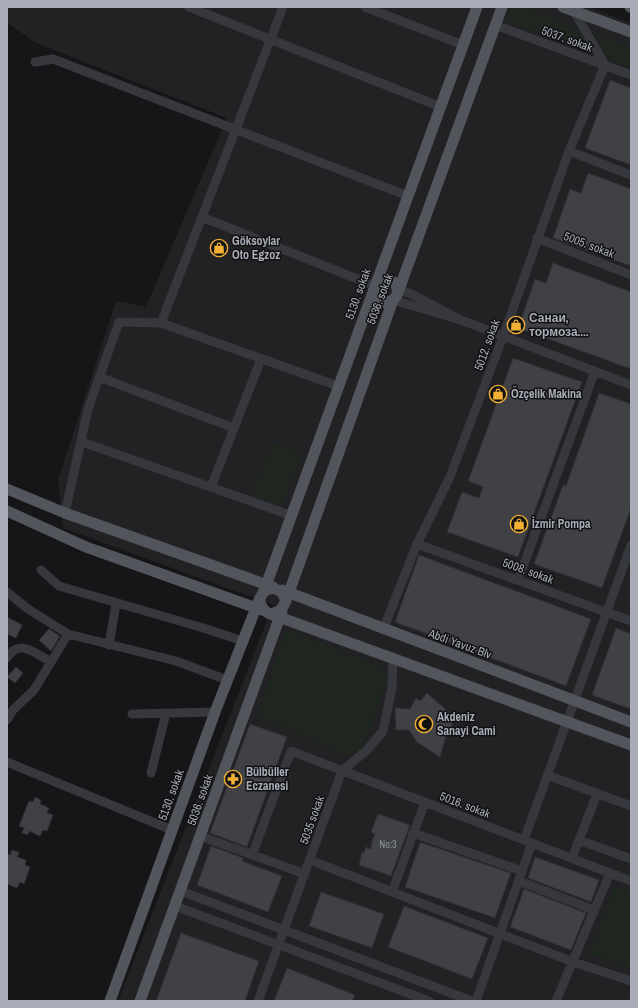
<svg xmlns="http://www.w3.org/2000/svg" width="638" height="1008" viewBox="0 0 638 1008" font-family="'Archivo Narrow',sans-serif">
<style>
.built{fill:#222225}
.green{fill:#1e261f}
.building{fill:#404145;stroke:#303034}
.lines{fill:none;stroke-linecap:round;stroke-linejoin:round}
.minor{stroke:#37383d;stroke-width:9}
.major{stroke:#53555c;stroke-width:11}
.labels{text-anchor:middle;stroke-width:3;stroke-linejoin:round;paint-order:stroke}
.number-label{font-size:10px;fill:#8e929b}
.street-label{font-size:12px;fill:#a8adb8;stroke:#111113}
.poi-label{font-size:12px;font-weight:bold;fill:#a8adb8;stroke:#111113;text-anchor:start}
</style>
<rect width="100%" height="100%" fill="#161618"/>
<path class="built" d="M7,7H588L631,23V1001H118L273,605L63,528L58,480L116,301L146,307L227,118L36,43L7,23Z"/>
<path class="green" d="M511,7H525L581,30L588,46L586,50L582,49L507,22L506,15Z
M594,34L631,47V68L609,60Z
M273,442L302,454L282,506L252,495Z
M286,630L378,665L388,678L362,750L347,755L257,715Z
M614,886L631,892V969L590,954Z"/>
<path class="building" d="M610,80L631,88V165L585,148Z
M588,173L631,189V266L553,238L570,189L581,193Z
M553,263L631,292V369L518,328L535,279L546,283Z
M513,358L582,382L518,557L447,532L462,492L479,498L483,487L468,481Z
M599,393L631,404V508L602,588L534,564L563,485L566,486Z
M419,555L591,619L566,686L395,622Z
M7,617L22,625L16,638L7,634Z
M616,628L631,634V709L592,695Z
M49,629L60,636L51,651L39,640Z
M16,667L23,673L15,683L7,677Z
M427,693L452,715V727L448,729L440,757L417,742L409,730H396L395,708L410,709L416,698L420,701Z
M250,724L287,737L247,847L210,833Z
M35,797L41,800L40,804L49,808L47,813L53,815L47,831L43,830L40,836L29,831L28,835L22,833L24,828L19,826L29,801L33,802Z
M378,814L410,825L391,876L359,865L362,852L364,853L366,847L371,849L372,841L375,834L371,832Z
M420,842L511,873L495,918L405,887Z
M211,846L243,858L242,861L282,876L268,912L197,885Z
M12,850L19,852L17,857L26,860L25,865L30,867L24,884L20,882L17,888L7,884V854L10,855Z
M535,857L599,880L591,902L528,878Z
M524,889L586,913L571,950L510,927Z
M321,892L384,914L372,948L309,926Z
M404,906L488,938L472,979L388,947Z
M181,933L259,961L245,1001H156Z
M287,968L355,995L352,1001H274Z"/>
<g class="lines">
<path class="minor" d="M189,7L441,107
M365,7L463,45
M495,25L631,75
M35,62L53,59L408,196
M569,151L631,175
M202,217L375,286
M537,238L631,275
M393,300L461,320L411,294L397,289
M461,320L631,385
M161,323L283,7
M99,377L234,428
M82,442L290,515
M211,487L261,359
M65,513L88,409L119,322L161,323L338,386
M417,544L631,621
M41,570L59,586L200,627L243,641
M518,580L595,371
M7,592L28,609L68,634L176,661L227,680
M383,630L417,544L449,479L503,337L569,151L605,65L574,11
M109,645L116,604
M7,658C19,638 34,653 50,661
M132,714L215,712
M7,720L13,710L34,690L68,634
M7,762L172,830
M151,773L166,713
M547,775L631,806
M413,833L522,871
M200,836L305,874
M524,840L631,545
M579,840L631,859
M252,855L291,751L631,881
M572,858L597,794
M310,860L573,962L631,981
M519,881L594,910
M181,891L472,1001
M392,892L425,802
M175,906L429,1001
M258,1001L342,771L367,750L383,731L392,688L393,657
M476,1001L532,843
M556,1001L610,873"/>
<path class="major" d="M563,7L631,32
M630,7H631
M393,300C382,306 371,298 375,286C381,275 394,277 397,289
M7,489L65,513L273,587
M7,511L86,547L262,610
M282,590L631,722
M264,591L477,7
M286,601L393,300L397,295L502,7
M272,614L281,610L286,601L282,592L273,588L264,591L259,600L263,609L268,613L631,745
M110,1001L215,712L259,600
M140,1001L282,611"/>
</g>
<defs>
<symbol id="shop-ring" viewBox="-11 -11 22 22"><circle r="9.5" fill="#111113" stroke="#f2b134" stroke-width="1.5"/><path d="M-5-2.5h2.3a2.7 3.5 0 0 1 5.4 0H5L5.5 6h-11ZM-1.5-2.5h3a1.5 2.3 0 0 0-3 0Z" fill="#f2b134"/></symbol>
<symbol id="mosque-ring" viewBox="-11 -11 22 22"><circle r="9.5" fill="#111113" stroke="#f2b134" stroke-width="1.5"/><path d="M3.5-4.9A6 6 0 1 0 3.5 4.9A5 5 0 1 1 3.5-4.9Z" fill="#f2b134"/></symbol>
<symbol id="pharmacy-ring" viewBox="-11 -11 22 22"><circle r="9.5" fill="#111113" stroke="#f2b134" stroke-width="1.5"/><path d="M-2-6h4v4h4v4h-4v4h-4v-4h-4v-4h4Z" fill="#f2b134"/></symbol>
</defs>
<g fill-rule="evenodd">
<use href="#shop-ring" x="209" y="238" width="20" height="20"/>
<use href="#shop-ring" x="506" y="315" width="20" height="20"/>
<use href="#shop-ring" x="488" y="384" width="20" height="20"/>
<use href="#shop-ring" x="509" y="514" width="20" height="20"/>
<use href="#mosque-ring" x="414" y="714" width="20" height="20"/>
<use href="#pharmacy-ring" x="223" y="769" width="20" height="20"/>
</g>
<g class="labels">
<g class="number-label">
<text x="388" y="848">No:3</text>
</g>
<g class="street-label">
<text transform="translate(567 39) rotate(20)" y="4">5037. sokak</text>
<text transform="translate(589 245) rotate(21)" y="4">5005. sokak</text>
<text transform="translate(358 294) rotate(-70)" y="4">5130. sokak</text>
<text transform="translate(380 299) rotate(-69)" y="4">5036. sokak</text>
<text transform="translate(487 345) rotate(-70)" y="4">5012. sokak</text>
<text transform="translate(528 571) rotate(20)" y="4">5008. sokak</text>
<text transform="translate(460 644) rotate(20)" y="4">Abdi Yavuz Blv</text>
<text transform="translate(171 795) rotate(-70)" y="4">5130. sokak</text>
<text transform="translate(200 800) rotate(-70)" y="4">5036. sokak</text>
<text transform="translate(465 805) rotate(21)" y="4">5016. sokak</text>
<text transform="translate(312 820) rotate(-70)" y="4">5035 sokak</text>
</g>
<g class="poi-label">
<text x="232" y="245">Göksoylar<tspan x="232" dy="14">Oto Egzoz</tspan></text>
<text x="529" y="322">Санаи,<tspan x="529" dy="14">тормоза....</tspan></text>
<text x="511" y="398">Özçelik Makina</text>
<text x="532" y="528">İzmir Pompa</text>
<text x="437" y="721">Akdeniz<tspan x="437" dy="14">Sanayi Cami</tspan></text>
<text x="246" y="776">Bülbüller<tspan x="246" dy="14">Eczanesi</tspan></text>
</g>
</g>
<rect width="638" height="1008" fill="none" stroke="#a8adb8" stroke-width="16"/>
</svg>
